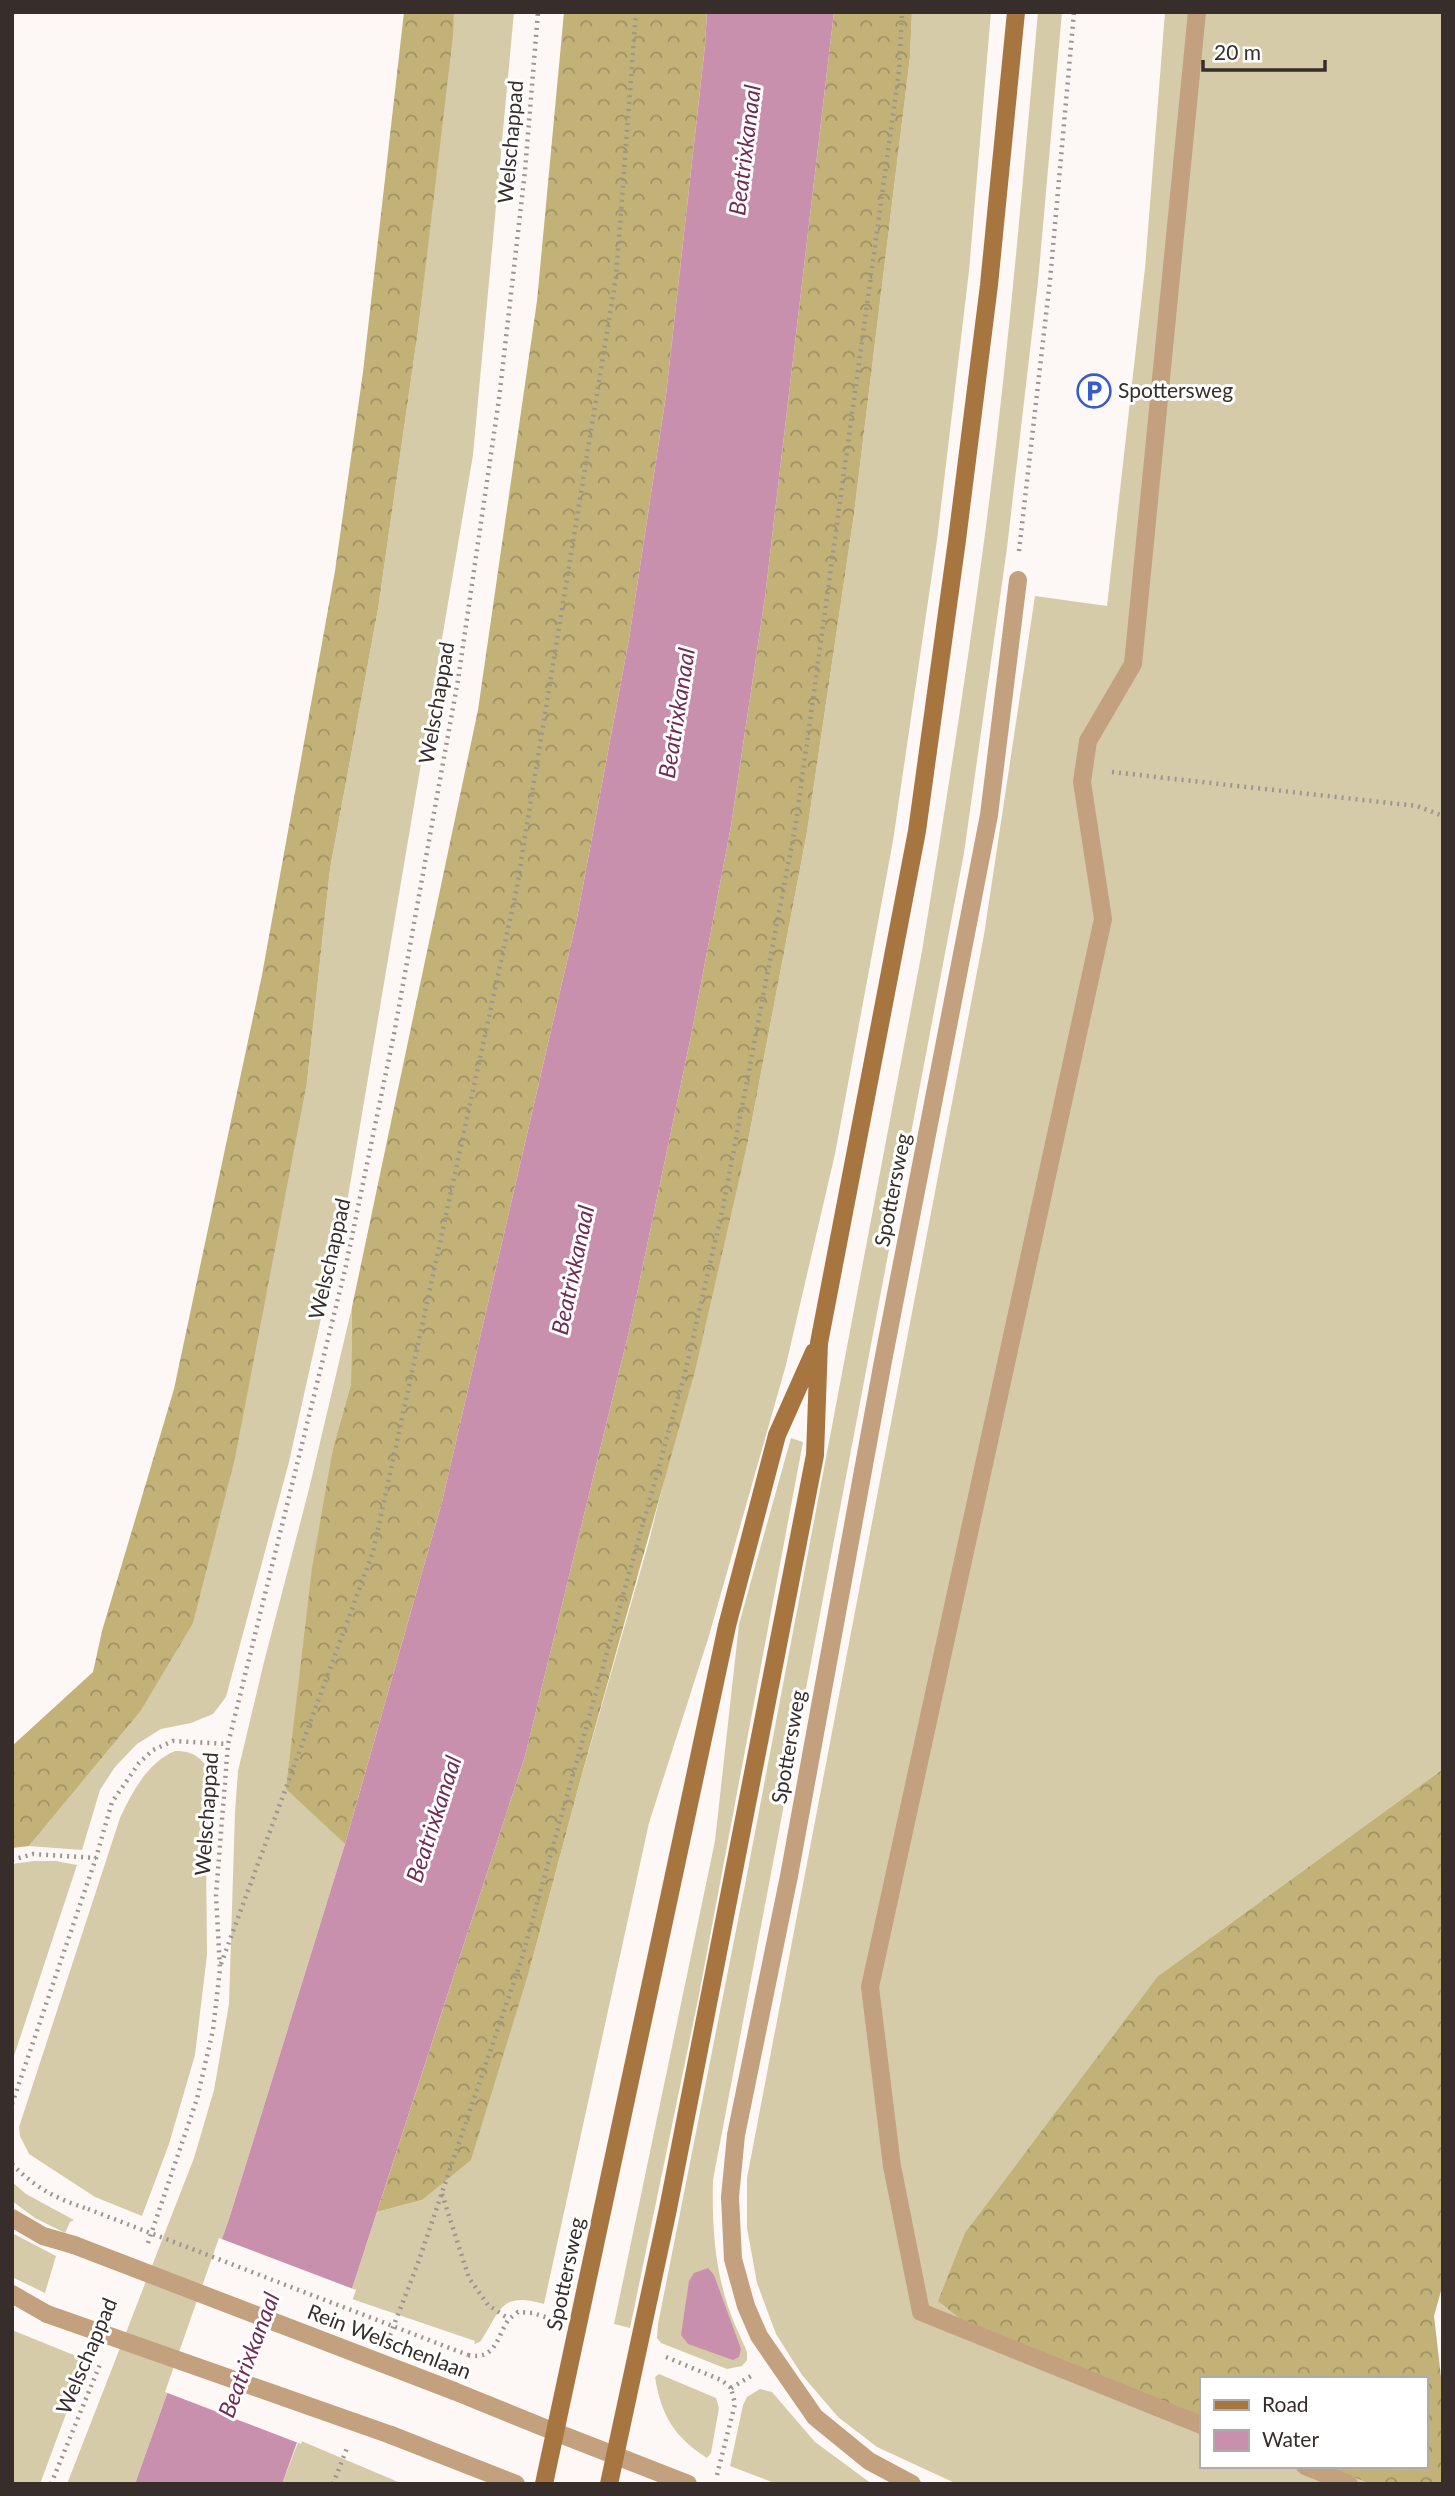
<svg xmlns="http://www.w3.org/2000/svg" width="1455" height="2496" viewBox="0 0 1455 2496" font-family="Lato,sans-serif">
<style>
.grass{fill:#d6cba8}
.forest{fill:url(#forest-crowns)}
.water{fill:#c990ad}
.pier{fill:#fdf8f6}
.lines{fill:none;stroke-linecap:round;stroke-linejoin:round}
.path{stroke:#9c9592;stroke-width:4.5;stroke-dasharray:2 5;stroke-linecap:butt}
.service{stroke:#c3a17e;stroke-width:18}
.minor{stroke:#c3a17e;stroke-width:18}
.tertiary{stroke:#c3a17e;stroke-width:18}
.secondary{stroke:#a7753f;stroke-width:18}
.path-bridge{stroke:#9c9592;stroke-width:4.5;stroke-dasharray:2 5;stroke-linecap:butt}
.minor-bridge{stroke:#c3a17e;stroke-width:18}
.labels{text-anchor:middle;stroke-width:6;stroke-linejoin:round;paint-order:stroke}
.street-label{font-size:21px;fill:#372d2a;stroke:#fff}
.poi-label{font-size:21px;fill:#372d2a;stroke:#fff;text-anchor:start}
.water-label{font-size:23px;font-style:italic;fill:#712c54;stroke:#fff}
</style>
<defs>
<pattern id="forest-crowns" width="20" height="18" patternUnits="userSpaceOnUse" patternTransform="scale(1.75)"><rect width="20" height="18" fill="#c3b278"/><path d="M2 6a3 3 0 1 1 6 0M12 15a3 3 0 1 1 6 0" fill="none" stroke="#9f9163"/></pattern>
</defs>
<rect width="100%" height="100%" fill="#fdf8f6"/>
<path class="grass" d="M454,12H514L473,455L348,1197L289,1462L226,1697L213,1714L191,1723L161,1729L137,1744L115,1767L100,1790L82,1850L29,1846L140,1712L307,1082L330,869L378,609L418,331Z
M912,12H991L969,271L937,540L893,841L835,1154L786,1365L708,1639L649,1823L544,2304C499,2291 501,2311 480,2342L474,2344L475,2341L349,2298L377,2212L422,2200L530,1968L579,1785L649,1541L748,1141L807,832L854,514L910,57Z
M1038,12H1062L1038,282L1007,548L964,853L713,2180C712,2220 714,2261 726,2300C731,2318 740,2335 747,2352V2360L742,2366L727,2369L661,2343L657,2338L658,2324L745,1885L922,951C944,817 965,683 983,549C1007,370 1022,191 1038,12Z
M1165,12H1443V1769L1158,1976L1201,2417V2466H1327L1370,2484H957L877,2447L838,2417L802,2375L776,2334L757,2283L747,2228V2178L984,935L1035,596L1107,606L1145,268Z
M352,1307L351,1384L333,1448L287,1788L345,1844L229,2219L135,2484H67L194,2158L214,2090L229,2004L235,1812L238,1771L264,1662L309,1489Z
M791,1438L803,1442L699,1995L630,2328L614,2324L715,1841L739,1624Z
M175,1751C194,1751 203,1758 211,1775L206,1852L207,1955L195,2055L169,2144L142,2216L95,2197L29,2154L20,2136L19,2127L120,1818C132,1792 148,1762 175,1751Z
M34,1861H56L77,1865L12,2062V1864Z
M12,2182L26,2194L74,2220L70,2222L65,2233L35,2218L12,2201Z
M12,2233L56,2256L45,2293L12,2277Z
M12,2330L86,2360L40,2484H12Z
M659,2374L716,2398L719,2408L711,2453L707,2458C674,2437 661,2415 655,2377Z
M760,2389L772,2392L815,2442L872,2484H777L730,2466L743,2405L747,2397Z
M299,2440L403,2484H282Z"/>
<path class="forest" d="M404,12H454L453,36L418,331L378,609L330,869L307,1082L235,1458L193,1623L140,1712L29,1846L12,1848V1746L93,1672L102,1631L174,1389L262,975L335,571L363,372Z
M564,12H707L705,45L666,395L629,639L577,918L442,1502L345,1844L286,1789L312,1568L333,1448L351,1384L352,1307L478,710L537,301Z
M834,12H912L910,57L854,514L807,832L748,1141L695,1371L579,1785L530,1968L471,2160L422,2200L377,2212L525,1756L630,1327L691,1036L731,826L765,597Z
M1443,1769V2284L1434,2316L1443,2394V2484H1370L1327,2466H1425V2379H1201V2417L998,2349L938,2301L965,2233L1158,1976Z"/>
<path class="water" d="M707,12H834L765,597L731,826L691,1036L630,1327L525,1756L349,2298L282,2484H135L229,2219L345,1844L442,1502L577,918L629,639L666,395L705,45Z
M708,2268L714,2275L741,2349L739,2357L733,2360L688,2344L681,2335L689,2281L694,2273Z"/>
<path class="pier" d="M219,2238L356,2290L301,2444L165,2392Z"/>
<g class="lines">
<path class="path" d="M1019,551L1050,280L1074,12
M1112,772L1417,806L1443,816
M12,1860L33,1854L96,1858
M221,1964L373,1552L516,892L616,277L636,12
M12,2104L96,1858L112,1802L139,1763L153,1750L173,1741L228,1744
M12,2164C35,2188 57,2199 88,2209
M442,2194L469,2278L488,2305L509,2319
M148,2243L197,2099L213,2030L220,1969L216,1895L228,1744L345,1270L394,1034L458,680L499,399L525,171L538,12
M390,2335L418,2263L521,1961L685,1373L723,1207L796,823L899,71L902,12
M468,2355C497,2361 497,2335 509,2319C510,2318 517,2313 518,2312L533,2313L551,2319
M666,2357L721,2380L731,2388
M731,2388L751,2376
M717,2475L735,2404L731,2388
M51,2484L101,2362
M333,2484L347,2448"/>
<path class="service" d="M1197,12L1133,664L1088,741L1082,782L1103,919L870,1987L892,2166L921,2312L1201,2425
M1305,2466L1349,2484"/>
<path class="minor" d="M12,2218L43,2236L74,2245
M12,2294L47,2314
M454,2391L555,2432
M391,2435L516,2484
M912,2484L869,2461L815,2417L759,2336L746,2306L733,2259L730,2197L736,2135L789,1876L883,1361L989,815L1018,580"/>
<path class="tertiary" d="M555,2432L688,2484"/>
<path class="secondary" d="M544,2484L727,1626L777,1435L814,1352
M609,2484L668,2209L815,1455L819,1343L917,831L957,540L989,285L1016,12"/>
<path class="path-bridge" d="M88,2209L468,2355"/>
<path class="minor-bridge" d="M74,2245L454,2391
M47,2314L391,2435"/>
</g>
<defs>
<symbol id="parking-ring" viewBox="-11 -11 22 22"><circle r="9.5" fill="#fff" stroke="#3a5bcc" stroke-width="1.5"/><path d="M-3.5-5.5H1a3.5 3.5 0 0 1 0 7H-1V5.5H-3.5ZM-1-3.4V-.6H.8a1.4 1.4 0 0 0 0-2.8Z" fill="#3a5bcc"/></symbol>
</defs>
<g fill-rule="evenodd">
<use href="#parking-ring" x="1075" y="372" width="38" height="38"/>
</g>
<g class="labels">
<g class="street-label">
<text transform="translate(511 142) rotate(-85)" y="7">Welschappad</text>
<text transform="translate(437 703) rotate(-80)" y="7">Welschappad</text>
<text transform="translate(893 1190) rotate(-79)" y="7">Spottersweg</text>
<text transform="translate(330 1259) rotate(-77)" y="7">Welschappad</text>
<text transform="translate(789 1747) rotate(-80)" y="7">Spottersweg</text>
<text transform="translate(207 1814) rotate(-86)" y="7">Welschappad</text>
<text transform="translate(566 2274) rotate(-78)" y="7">Spottersweg</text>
<text transform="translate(389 2342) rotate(21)" y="7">Rein Welschenlaan</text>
<text transform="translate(87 2356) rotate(-67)" y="7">Welschappad</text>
</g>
<g class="poi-label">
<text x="1118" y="398">Spottersweg</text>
</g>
<g class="water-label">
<text transform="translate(745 150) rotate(-83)" y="8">Beatrixkanaal</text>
<text transform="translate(677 713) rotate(-81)" y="8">Beatrixkanaal</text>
<text transform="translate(573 1270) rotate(-78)" y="8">Beatrixkanaal</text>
<text transform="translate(434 1819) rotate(-72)" y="8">Beatrixkanaal</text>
<text transform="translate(249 2355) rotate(-69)" y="8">Beatrixkanaal</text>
</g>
</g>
<rect width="1455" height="2496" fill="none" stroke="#372d2a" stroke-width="28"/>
<rect x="1200" y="2377" width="228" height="91" fill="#ffffff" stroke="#afabaa" stroke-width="2"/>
<rect x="1214" y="2400" width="35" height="10" fill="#a7753f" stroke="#afabaa" stroke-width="2"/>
<text x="1262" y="2412" font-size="21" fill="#372d2a">Road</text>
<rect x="1214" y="2430" width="35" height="21" fill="#c990ad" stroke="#afabaa" stroke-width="2"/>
<text x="1262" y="2447" font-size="21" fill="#372d2a">Water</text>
<path d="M1203 60v10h122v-10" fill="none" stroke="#372d2a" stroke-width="3.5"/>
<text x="1214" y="60" font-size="21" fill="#372d2a" stroke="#ffffff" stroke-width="5" paint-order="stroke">20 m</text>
</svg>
